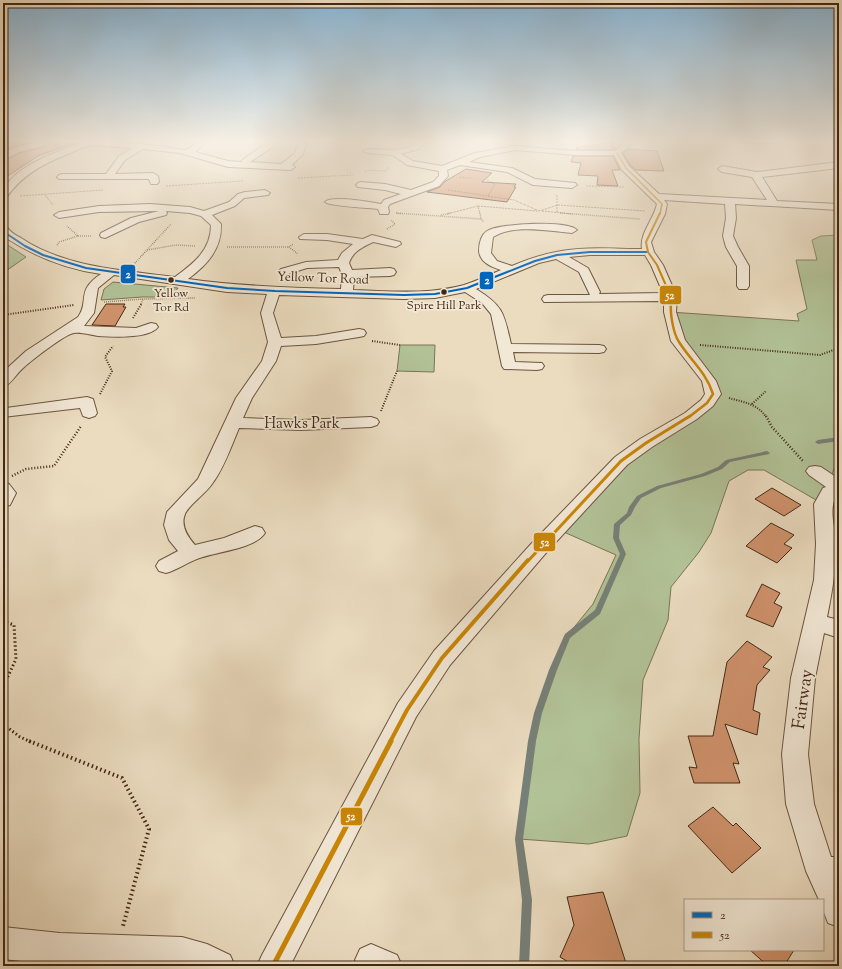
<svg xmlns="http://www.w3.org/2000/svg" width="842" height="969" viewBox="0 0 842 969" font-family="'Sorts Mill Goudy',serif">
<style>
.green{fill:#b2c297;stroke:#7a7556}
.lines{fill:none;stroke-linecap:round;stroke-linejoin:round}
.stream{fill:#778078;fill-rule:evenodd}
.building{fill:#d1936d;stroke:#422814}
.minor-casing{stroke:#6c553f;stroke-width:2}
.path-far5{stroke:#422814;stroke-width:1;stroke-dasharray:0.5 1;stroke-linecap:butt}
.path-far4{stroke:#422814;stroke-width:1.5;stroke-dasharray:0.5 1.5;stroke-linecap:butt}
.path-far3{stroke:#422814;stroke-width:2;stroke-dasharray:1 1.5;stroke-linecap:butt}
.path-far2{stroke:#422814;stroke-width:2.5;stroke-dasharray:1 2;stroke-linecap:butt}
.path-far1{stroke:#422814;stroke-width:3;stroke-dasharray:1.5 2.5;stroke-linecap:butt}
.path{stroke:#422814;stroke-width:4;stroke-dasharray:1.5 3;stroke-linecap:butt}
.minor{fill:#f2e8d6;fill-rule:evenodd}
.bus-1-casing{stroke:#f2e8d6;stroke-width:4}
.bus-2-far5-casing{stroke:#f2e8d6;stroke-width:3}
.bus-2-far4-casing{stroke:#f2e8d6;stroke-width:4}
.bus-2-far3-casing{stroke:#f2e8d6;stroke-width:5}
.bus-2-far2-casing{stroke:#f2e8d6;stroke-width:6}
.bus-2-far1-casing{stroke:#f2e8d6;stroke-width:7}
.bus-2-casing{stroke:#f2e8d6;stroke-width:8}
.bus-1{stroke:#0065bd;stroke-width:2}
.bus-2-far5{stroke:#ca8605;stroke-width:1.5}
.bus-2-far4{stroke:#ca8605;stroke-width:2}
.bus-2-far3{stroke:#ca8605;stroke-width:2.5}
.bus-2-far2{stroke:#ca8605;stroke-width:3}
.bus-2-far1{stroke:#ca8605;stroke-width:4}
.bus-2{stroke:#ca8605;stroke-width:5}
.bus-dot{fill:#422814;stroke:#f2e8d6;stroke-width:1.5}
.labels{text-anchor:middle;stroke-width:3.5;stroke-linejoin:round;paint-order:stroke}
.far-bus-label{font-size:12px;fill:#422814;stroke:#f2e8d6}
.far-street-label{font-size:13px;fill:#422814;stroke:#f2e8d6}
.street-label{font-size:15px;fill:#422814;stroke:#f2e8d6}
.near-street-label{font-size:18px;fill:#422814;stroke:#f2e8d6}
.line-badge{stroke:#f2e8d6;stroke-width:1.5}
.badge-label{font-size:11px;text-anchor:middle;font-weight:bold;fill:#fff}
</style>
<rect width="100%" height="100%" fill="#ebdcc0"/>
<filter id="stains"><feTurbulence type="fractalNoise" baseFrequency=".005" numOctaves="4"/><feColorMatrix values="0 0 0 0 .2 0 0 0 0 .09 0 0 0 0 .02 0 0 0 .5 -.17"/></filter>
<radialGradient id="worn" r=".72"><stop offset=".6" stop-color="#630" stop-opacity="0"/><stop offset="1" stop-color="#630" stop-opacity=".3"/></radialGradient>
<path class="green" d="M839,235V463L835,466L832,474L839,480V521L824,527L823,504L764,470H748L729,481L711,533L699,552L671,587L668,620L643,680L639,739L640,793L627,836L589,844L519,839L535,726L567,636L593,604L616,555L557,529L618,465L713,394L692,360L670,312L799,321L797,314L807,309L796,260H817L812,240L821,236Z
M3,242L26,257L3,273Z
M113,282L178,288L171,297H142L101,300L104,289Z
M400,345H435L434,372L397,371Z"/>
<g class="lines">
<path class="stream" d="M839,437V441L818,444L815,442L818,440Z
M767,451L770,453L769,454L730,462L722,469L705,476L661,488L641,498L635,507L631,515L620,525L619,538L626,554L600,614L570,638L557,670L542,713L536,741L523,839L532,900L529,966H519L522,900L515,839L528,741L534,713L549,670L564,636L565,634L595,610L620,554L613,538L614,524L627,513L629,507L637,496L657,486L701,474L718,467L726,460Z"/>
</g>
<path class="building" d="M3,141H35L13,147L3,152Z
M42,141H73V143L38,156L3,179V161L20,153L43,147L45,144Z
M615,142L611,147L616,148L614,150H576L577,147Z
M628,149L657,151L664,171L636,170L630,165L623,153Z
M573,156H613L620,170H612L618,186L597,185L598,176L578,175L581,163L571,162Z
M466,169L492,173L482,182L516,184L514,187H516L507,202L427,192L440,187L444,182Z
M106,304H125L123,307H126L115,326L92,325Z
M772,488L801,505L784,516L755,499Z
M771,523L794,535L784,544L792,548L777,563L746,546Z
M762,584L780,593L774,603L782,607L773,627L746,616Z
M747,641L772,657L763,667L770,670L757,685L753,710L760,713L757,735L725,724L739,764L733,763L740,783H694L689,767L697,768L688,736H713L727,662Z
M713,807L733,826L736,823L761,848L732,873L688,826Z
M603,892L626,963L607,966H575L560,957L574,925L567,897Z
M750,950H794L784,966H768Z"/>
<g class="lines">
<defs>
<path id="minor" d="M85,141L142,144L185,150L190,148L198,141H207L195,152L228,161L241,162L246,157L266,144L265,141H273V147L250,162L281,164L295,153L299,142H302L306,144L303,154L292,165L295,167L291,170L228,167L180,153L143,149L125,160L115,174L153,173L158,176L159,182L157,184H151L149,179H59L57,177L59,175L62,174H106L119,156L132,148C121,148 99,144 89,146C82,147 75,151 68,154C43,164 22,175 6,198L3,199V189C21,162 56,153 85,141Z
M418,141H424L425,143L419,149L401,154L413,161L442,166L475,153L515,146L575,151H615L625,141H635L621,153L629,166L659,194L767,200L752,177L722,172L718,169L722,166L757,172L839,162V168L762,177L777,201L839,204V210L735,204L736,218L733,236L738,247L749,266V286L747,289H739L737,286V266L726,247L723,236L726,218L725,204L664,200L667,204L665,214L651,242L654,252L663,265L677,297L676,312L685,340L716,381L721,394L713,406L697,419L652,447L627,465L545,554L450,665L416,717L290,966H257L262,955L398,703L434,651L531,544L615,457L640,439L685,413L701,400L705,394L702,381L671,341L664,312V301L544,302L542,299L544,296L548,295H590L579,272L556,259L539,263L476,289C504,306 504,314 511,344L599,345L604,346L606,349L604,352L599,353L513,352L515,362L542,363L544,366L542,369L537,370L504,369L502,366L491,314L482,303L465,292L435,298L404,299L279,295L273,313L281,338L316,336L359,329L364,330L366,333L364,336L359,337L316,344L281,346L276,361L252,398L243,418L301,420L371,417L377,419L379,422L377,425L371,427L301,430L239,428C231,447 224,468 212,484C206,493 188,506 185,514C180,526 188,537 195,545L224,538L255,526L262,528L265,533C255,549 214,552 197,559C186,563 177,570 166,573L159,571L156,566L159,561L178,551L169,540L164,525L167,512L198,479L236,398L262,361L268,342L261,313L267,294L227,292L114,275L98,288L94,313L84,326L136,328L151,323L156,324L158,327C149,339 112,337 98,336C91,335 81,332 74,333C65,334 28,363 21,370C15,376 11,384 3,387V372L26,351L78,317C90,301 75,291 101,274C65,269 33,256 3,236V226L7,227C10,232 15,235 21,238C66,268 123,270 175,277C194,263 211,250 211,225L201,216L190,213L166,211L167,213L166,215L139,222L105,238L101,237L100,235L101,233L131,218L159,211L99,212L59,218L54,215L59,212L99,206L150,204L190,207L204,211L229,202L238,194L245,192L265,190L270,193L268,195L244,198L235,206L212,215L221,224C222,249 207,265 188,279C239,286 290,288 341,289L342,274L339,267L307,268L285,275L281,273L279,271L281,269L306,262L338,260L342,253L353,244L327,240L300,239L299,237L304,234H327L363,239L372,235L400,242L401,244L396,247L373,242C363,247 353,251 349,263L352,270L390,268L394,269L396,272L394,275L390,276L354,277L353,290C390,291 428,295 464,285C476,281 489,275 501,270C492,267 480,263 479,251C479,244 481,235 487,231C499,223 569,220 577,230L572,233C550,231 512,224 493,237L491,253L497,261L512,266C526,260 540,255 556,252C583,246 614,249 642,249C639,234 654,219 657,204L622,170L614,155H575L515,150L480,157L469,162L512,168L535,179L575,183L577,185L572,188L533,185L507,172L460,165L447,170L448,176L439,186L390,204L388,207L389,212L388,214H380L378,209C370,208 329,206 325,202C332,195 370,202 381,204L384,200L401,194L385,190L358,187L356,185L358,183L361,182L385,184L411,190L433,182L439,176V171L407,165L393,155L367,153L363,151L367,149C384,149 404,154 418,141ZM590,255H645L651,265L663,293L599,294L600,292L588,268L569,257Z
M736,141H780L776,143H740Z
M40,142L44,144L43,146L19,152L3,160V154L13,148Z
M87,397L93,399L97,413L95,416L89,418L83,416L80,408L3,417V409L6,408Z
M815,466L821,467L839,479V495L836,496C828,512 836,528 836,545C836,570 832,593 827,617L839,620V638L824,633L815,678L808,754L814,804L831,857H839V927L828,923L823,910V900H819L806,871L786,804L782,754L791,678L814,580L816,544L814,504L823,488L826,487L809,475L806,471L809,467Z
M3,482L9,484L16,493L10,505L3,507Z
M3,927L60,933L182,937L207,944L230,955L235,966C158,966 80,969 3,959Z
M371,944L397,955L402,966H358L355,960L360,949Z"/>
</defs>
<use href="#minor" class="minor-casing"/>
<path class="path-far5" d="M365,173L367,170L386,171L389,167
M459,177L472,178
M298,178L353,175
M487,180L495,184L488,196
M166,186L243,181
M586,186L625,187
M448,190L514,200L539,211L558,205L645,211
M45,195L53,205
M557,195V212
M20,196L103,190
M478,206L537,211
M542,211L573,214
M396,213L403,214
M447,214L478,206L480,214"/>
<path class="path-far4" d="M396,213L481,219L484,222
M480,213L481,219
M560,213L640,219
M441,215L451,213
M387,229L395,224L391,220
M78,236H92
M57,245L59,242L78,236L67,226
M227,247H289L293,244
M289,247L298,254
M147,250L176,245L196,246
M135,263L171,224
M104,302L143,299L195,298
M141,304L143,299"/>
<path class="path-far3" d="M3,315L74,305
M133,318L142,303
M372,341L400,345
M700,345L820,355L839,348
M100,394L112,371L105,357L113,346
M729,398C743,402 758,404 766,417
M752,404L766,391
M381,411L397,371"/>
<path class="path-far2" d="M766,416L772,427L803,461
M12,476L26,469L54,466L81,426"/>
<path class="path-far1" d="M3,621L14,625L16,659L3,687
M3,724L20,737L31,742"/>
<path class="path" d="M29,741L122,778L149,829L123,926"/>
<use href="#minor" class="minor"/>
<defs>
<path id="bus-1" d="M3,229L4,232L25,246L43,255L86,268L227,288L275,291L404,295L435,294L467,288L535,261L557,255L590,252H648"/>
<path id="bus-2-far5" d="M617,153L626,168L662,204L660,214"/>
<path id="bus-2-far4" d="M660,213L646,242L648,252L657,265L671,297V304"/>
<path id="bus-2-far3" d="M671,303C670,313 673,333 679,342C691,361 706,372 713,394L707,403L689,417"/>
<path id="bus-2-far2" d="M528,561L621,461L646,443L690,416"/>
<path id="bus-2-far1" d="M390,742L407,710L442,658L528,560"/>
<path id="bus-2" d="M273,966L391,741"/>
</defs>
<use href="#bus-1" class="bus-1-casing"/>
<use href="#bus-2-far5" class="bus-2-far5-casing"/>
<use href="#bus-2-far4" class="bus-2-far4-casing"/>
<use href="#bus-2-far3" class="bus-2-far3-casing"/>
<use href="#bus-2-far2" class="bus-2-far2-casing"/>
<use href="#bus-2-far1" class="bus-2-far1-casing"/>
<use href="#bus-2" class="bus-2-casing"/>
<use href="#bus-1" class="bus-1"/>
<use href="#bus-2-far5" class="bus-2-far5"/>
<use href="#bus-2-far4" class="bus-2-far4"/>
<use href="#bus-2-far3" class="bus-2-far3"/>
<use href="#bus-2-far2" class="bus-2-far2"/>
<use href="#bus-2-far1" class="bus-2-far1"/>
<use href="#bus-2" class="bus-2"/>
</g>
<linearGradient id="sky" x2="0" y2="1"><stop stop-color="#89b6d6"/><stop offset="0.51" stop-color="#f6efe3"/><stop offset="1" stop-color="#f6efe3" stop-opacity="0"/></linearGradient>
<rect width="842" height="277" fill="url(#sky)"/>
<g class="bus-dot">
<circle cx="171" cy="280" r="3.5"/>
<circle cx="444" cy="292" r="3.5"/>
</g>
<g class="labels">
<g class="far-bus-label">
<text x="171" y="297">Yellow<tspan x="171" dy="14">Tor Rd</tspan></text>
<text x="444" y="309">Spire Hill Park</text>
</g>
<g class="far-street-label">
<text transform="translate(323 277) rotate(2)" y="5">Yellow Tor Road</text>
</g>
<g class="street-label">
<text x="302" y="428">Hawks Park</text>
</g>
<g class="near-street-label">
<text transform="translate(802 699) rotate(-82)" y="6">Fairway</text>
</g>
</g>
<g class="line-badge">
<rect x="120" y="264" width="16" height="20" rx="4" fill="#0065bd"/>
<rect x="479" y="271" width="15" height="19" rx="4" fill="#0065bd"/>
<rect x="659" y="285" width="23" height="20" rx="4" fill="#ca8605"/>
<rect x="533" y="532" width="23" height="20" rx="4" fill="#ca8605"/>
<rect x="340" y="807" width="23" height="19" rx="4" fill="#ca8605"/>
</g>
<g class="badge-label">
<text x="128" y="278">2</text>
<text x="487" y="284">2</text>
<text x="670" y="299">52</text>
<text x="545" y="546">52</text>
<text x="351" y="820">52</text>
</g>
<rect width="842" height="969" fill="none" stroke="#ebdcc0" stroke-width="16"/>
<rect x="4" y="4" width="834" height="961" fill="none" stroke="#422814" stroke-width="2"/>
<rect x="8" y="8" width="826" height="953" fill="none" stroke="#422814"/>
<rect x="684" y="899" width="140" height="52" fill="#f2e8d6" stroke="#ac9b88"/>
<rect x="692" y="912" width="20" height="6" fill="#0065bd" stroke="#ac9b88"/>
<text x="720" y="919" font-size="12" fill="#422814">2</text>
<rect x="692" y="932" width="20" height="6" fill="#ca8605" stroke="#ac9b88"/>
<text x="720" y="939" font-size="12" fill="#422814">52</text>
<rect width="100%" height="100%" filter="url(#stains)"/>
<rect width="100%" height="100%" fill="url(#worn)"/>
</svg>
